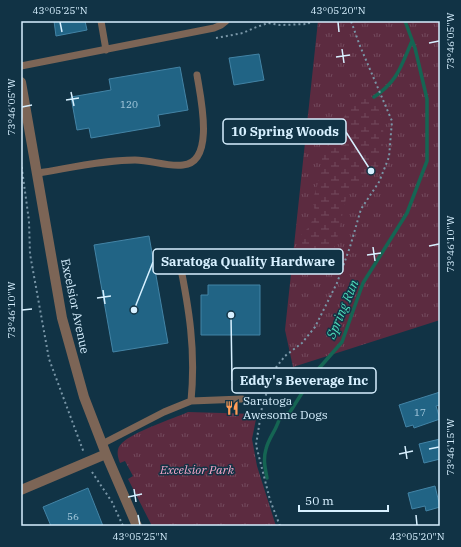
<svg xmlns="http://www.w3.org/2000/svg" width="461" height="547" viewBox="0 0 461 547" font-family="'IBM Plex Serif',serif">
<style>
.grass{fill:url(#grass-tufts)}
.wetland{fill:url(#wetland-marsh)}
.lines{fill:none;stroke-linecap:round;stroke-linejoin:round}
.stream{stroke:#156553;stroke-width:3.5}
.building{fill:#216485;stroke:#4384a6}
.path{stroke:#7996a7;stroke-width:2;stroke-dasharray:2 3;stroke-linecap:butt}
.service{stroke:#7c6556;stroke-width:7}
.tertiary{stroke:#7c6556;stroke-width:10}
.ticks{fill:none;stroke:#d7f0ff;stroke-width:1.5}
.labels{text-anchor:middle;stroke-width:3;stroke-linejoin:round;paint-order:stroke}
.number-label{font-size:10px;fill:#aacde0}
.street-label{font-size:12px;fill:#d7f0ff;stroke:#113345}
.poi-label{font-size:12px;fill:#d7f0ff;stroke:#113345;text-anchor:start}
.park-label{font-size:12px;font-style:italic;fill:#f8a7c8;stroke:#113345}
.water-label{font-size:13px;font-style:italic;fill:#4fdab9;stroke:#113345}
.leader{fill:none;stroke:#d7f0ff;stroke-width:1.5}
.callout-dot{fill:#d7f0ff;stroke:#113345;stroke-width:1.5}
.callout{fill:#113345;stroke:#d7f0ff;stroke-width:1.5}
.callout-label{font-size:13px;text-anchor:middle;font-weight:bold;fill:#d7f0ff}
.neatline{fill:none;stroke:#d7f0ff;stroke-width:1.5}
.ticks-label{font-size:10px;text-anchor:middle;fill:#d7f0ff}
</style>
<defs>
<pattern id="grass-tufts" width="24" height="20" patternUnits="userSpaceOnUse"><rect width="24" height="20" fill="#5c2b40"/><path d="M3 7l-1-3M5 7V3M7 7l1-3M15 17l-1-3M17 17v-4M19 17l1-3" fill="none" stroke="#734a5d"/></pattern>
<pattern id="wetland-marsh" width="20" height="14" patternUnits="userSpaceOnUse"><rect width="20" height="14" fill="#5c2b40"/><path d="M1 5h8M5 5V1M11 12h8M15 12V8" fill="none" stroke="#734a5d"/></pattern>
</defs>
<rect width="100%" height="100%" fill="#113345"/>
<path class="grass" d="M318,21H440V320L293,367L285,330Z
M188,412L257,414L252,439L257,466L276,526H152L128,479L133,476L125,461L120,463C117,456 116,448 122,443C133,432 172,419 188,412Z"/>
<path class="wetland" d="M368,91C388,112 389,160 369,181C364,186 353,190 347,194L336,244L332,252L321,262L309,260L303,250L301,235L310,226L315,213L313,199L322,170V157L333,134L344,117L354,103Z"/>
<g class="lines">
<path class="stream" d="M374,97C398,81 401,66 412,41
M267,478C265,468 263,459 266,449C269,437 278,428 280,416L290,412L314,374L342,342L363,283L407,213L427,161V99L415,48L405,21"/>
</g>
<path class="building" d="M54,21H85L87,30L56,36Z
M259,54L264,80L234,85L229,58Z
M180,67L188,110L158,115L160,126L91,138L89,128L77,130L71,97L111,90L109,79Z
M149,236L168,343L113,352L94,245Z
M208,285H260V335H201V295H208Z
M440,392V405L436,406L440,419L414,428L413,425L406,427L399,405Z
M440,439V459L424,463L419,444Z
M435,486L440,507L426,511L425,506L412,509L408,493Z
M88,488L103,526H51L43,507Z"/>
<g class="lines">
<path class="path" d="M216,38L243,33L254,28L268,23L280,25L308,24L311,21
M21,162L29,221L30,254L49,359L84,453
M92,472L112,502L123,526
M280,526L270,500L256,445L262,407L274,370L285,356L302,343L315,327L337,283L350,247L361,209L379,182L389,157L392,121L360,46L351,21"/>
<path class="service" d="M101,21L106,50
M21,66L214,28L221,25L226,21
M38,173C70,168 103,160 135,160C151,160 167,167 183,165C216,162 200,95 197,75
M179,259C189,308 196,350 191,401
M102,444L164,412L191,401L242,399"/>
<path class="tertiary" d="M21,82L62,318L84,397L106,454L137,526
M21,490L106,454"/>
</g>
<path class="ticks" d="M60,22L62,32M338,22L339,32M429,43L439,41M342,49L344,63M336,57L350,55M71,92L74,106M66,100L79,98M22,107L32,105M429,246L439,244M373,247L375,261M367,255L381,253M103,290L105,304M97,298L111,296M22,310L32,309M405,446L407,459M429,449L439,447M399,454L413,451M134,489L136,502M128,497L142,494M138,515L140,525M416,515L417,525"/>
<defs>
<symbol id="restaurant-bare" viewBox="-9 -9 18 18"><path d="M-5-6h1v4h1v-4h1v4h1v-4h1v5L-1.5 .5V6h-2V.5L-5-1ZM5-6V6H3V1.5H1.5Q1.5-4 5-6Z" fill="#fe9c57" stroke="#113345" stroke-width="2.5" paint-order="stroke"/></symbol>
</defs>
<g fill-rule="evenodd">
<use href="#restaurant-bare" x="222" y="398" width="20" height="20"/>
</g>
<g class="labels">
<g class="number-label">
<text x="129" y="108">120</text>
<text x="420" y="416">17</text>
<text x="73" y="520">56</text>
</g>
<g class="street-label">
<text transform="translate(75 306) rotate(78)" y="4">Excelsior Avenue</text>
</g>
<g class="poi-label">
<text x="243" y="405">Saratoga<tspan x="243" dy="14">Awesome Dogs</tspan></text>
</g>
<g class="park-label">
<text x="197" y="474">Excelsior Park</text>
</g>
<g class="water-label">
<text transform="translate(342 309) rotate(-67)" y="5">Spring Run</text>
</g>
</g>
<path class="leader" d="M371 171L346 132M134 310L153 262M231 315L232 381"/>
<g class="callout-dot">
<circle cx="371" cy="171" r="4"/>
<circle cx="134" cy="310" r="4"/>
<circle cx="231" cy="315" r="4"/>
</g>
<g class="callout">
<rect x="223" y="119" width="123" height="25" rx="4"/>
<rect x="153" y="249" width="190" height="25" rx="4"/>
<rect x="232" y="368" width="144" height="25" rx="4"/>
</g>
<g class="callout-label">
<text x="285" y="136">10 Spring Woods</text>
<text x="248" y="266">Saratoga Quality Hardware</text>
<text x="304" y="385">Eddy's Beverage Inc</text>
</g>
<rect width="461" height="547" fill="none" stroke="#113345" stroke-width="44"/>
<path d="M299 505v6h89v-6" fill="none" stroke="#d7f0ff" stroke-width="2"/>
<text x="305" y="505" font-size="12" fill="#d7f0ff" stroke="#113345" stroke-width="3" paint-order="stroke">50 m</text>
<rect x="22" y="22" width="417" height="503" class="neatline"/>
<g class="ticks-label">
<text x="60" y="14">43°05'25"N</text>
<text x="338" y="14">43°05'20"N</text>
<text transform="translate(450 41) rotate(-90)" y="4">73°46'05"W</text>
<text transform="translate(11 107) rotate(-90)" y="4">73°46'05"W</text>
<text transform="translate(450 244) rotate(-90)" y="4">73°46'10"W</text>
<text transform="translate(11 310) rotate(-90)" y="4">73°46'10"W</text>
<text transform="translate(450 447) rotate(-90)" y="4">73°46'15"W</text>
<text x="140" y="540">43°05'25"N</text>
<text x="417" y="540">43°05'20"N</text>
</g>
</svg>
